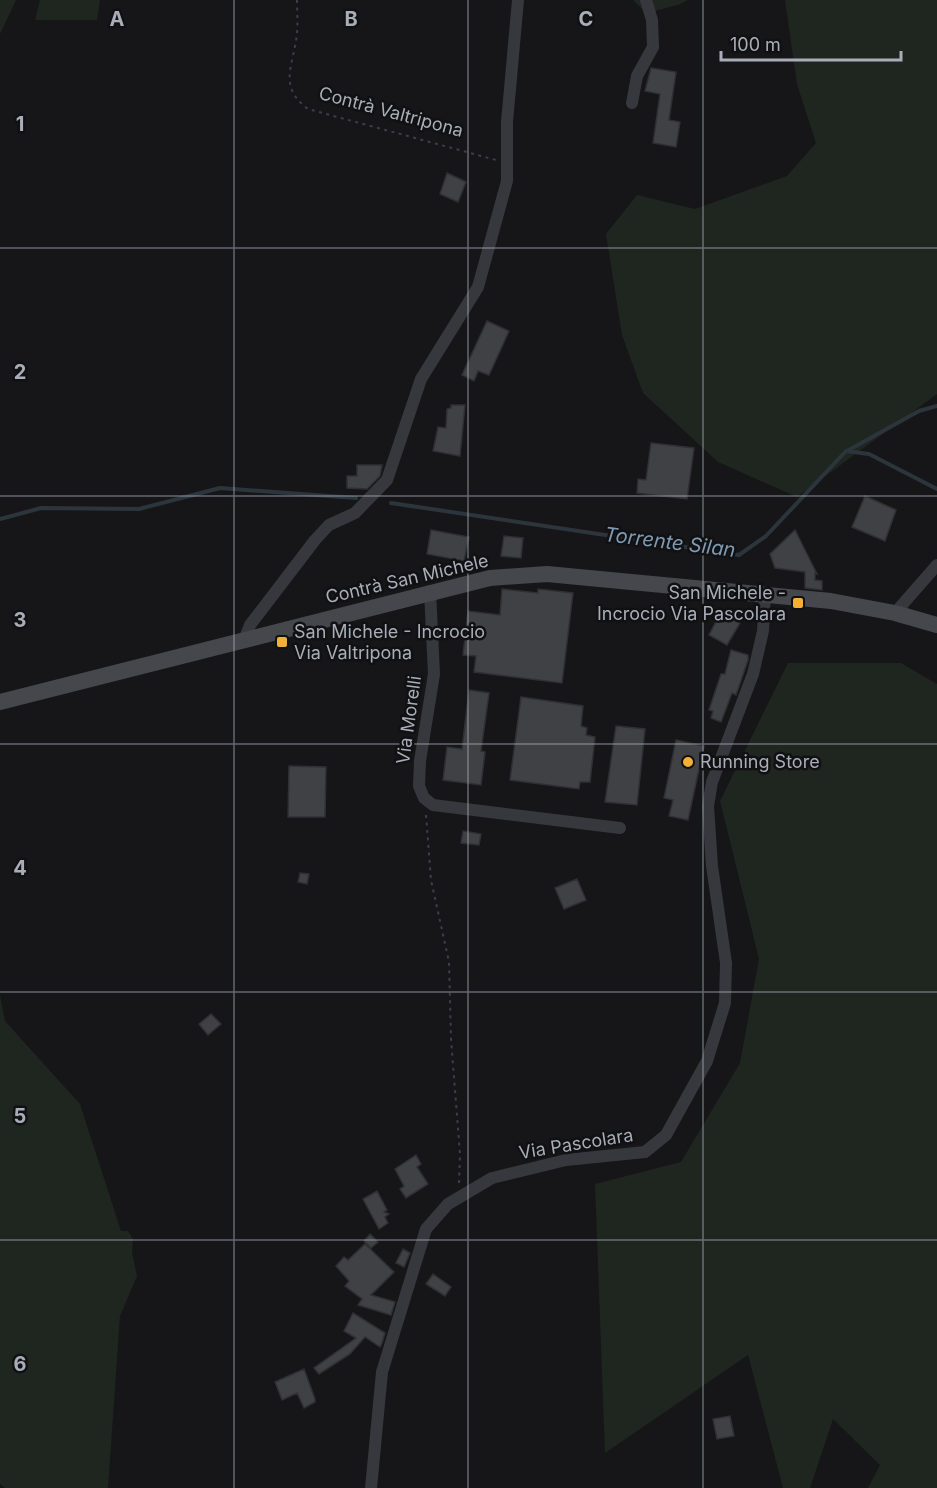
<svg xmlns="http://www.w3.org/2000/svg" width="937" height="1488" viewBox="0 0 937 1488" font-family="Inter,sans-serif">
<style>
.green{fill:#1e261f}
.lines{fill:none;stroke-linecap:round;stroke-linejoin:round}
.stream{stroke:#2c353c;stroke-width:4}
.building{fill:#404145;stroke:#303034;stroke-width:1.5}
.path{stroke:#3d3f44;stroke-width:2;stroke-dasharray:3 4.5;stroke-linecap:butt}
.street{stroke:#37383d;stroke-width:12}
.secondary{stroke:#45474d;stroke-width:16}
.grid{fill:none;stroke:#a8adb8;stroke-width:1.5;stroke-opacity:0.55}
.poi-dot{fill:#f2b134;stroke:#111113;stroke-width:2}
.labels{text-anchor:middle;stroke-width:5;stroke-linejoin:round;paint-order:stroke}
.street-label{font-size:18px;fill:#a8adb8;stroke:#111113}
.poi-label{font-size:18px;fill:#a8adb8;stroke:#111113;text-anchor:start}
.water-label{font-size:20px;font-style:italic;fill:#7f9bb3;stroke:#111113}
.grid-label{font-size:20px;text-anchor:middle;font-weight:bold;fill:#a8adb8;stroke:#111113;stroke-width:5;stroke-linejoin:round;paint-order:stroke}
</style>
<rect width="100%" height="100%" fill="#161618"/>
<path class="green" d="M0,0H16L0,34Z
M40,0H100L97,20H35Z
M633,0H688L678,5L646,13Z
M785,0H937V394L797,497L718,462L643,393L622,335L606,234L637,195L695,209L787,176L816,143L797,84Z
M788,663H901L937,684V1488H868L880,1465L833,1419L810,1488H783L748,1355L605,1453L595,1184L681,1162L740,1063L759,959L720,801Z
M0,995L5,1021L80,1104L121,1231H128L133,1239L132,1252L137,1276L120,1316L108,1488H5L0,1484Z"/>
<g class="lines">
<path class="stream" d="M847,451L919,411L937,406
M391,503L739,555L766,536L846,451L869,454L937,489
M0,519L41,508L139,509L220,488L356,498"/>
</g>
<path class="building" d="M651,68L676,72L669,120L680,122L676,147L653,143L660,94L645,91Z
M447,173L466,182L458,202L440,194Z
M487,321L509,331L489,375L478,371L474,381L462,375Z
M451,405H465L460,456L433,451L438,427L446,428L447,409L451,408Z
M651,443L694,448L687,499L637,493L638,479L646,480Z
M357,465H382L380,476L367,489L347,488V476H357Z
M865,496L896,510L885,541L852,527Z
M431,530L469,537L464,561L427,554Z
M795,530L817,574L815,573V580L822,581V590L805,588V572L775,568L770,554Z
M504,536L523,538L521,558L501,556Z
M502,589L538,593V589L573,593L562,683L474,672L476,656L463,655L468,611L500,615Z
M721,612L740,623L727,645L709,635Z
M731,650L748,655V660L736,695L732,693L721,722L711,718L713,711L709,710L721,674H725Z
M469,690L489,693L481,751L485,752L481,785L443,780L447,747L462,749Z
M521,697L583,706L581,726L587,728L586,735L595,737L590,782H580L579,789L510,780Z
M616,726L645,729L637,805L605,802Z
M676,740L704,746L688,820L669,816L673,800L664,798Z
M289,766L326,767L325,817H288Z
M463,831L481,834L479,845L461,843Z
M300,873L309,874L307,884L298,882Z
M577,879L586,900L564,909L555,888Z
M211,1014L221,1024L208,1035L199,1024Z
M416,1155L421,1164L417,1167L428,1184L406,1198L400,1189L404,1186L395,1169Z
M377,1191L387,1210L384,1212L389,1214L385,1217L388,1223L379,1229L363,1199Z
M370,1234L378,1242L371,1248L364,1241Z
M365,1244L394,1272L371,1295L395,1302L391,1315L358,1305L362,1299L345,1286L349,1281L336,1266L344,1257L348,1260Z
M403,1249L410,1253L404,1267L396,1263Z
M433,1274L451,1287L445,1296L426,1284Z
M353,1313L385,1333L382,1343L380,1347L365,1337L350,1354L319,1374L314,1368L356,1338L344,1331Z
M304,1369L315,1399V1402L304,1408L297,1393L282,1400L275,1382Z
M730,1416L734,1436L717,1439L713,1419Z"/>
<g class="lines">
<path class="path" d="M297,0C297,11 298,22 297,33C294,65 277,86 308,109L496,160
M426,815L431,880L449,962L451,1039L460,1154L459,1184"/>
<path class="street" d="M632,103L637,76L653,47L652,20L646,0
M430,591L434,674L420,761L419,786L424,798L433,805L620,828
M895,613L937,565
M245,638L250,625L315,540L329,525L355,513L387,480L421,379L478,287L507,181V122L518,0
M371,1488L382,1372L426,1229L448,1204L492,1178L566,1160L645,1152L666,1135L707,1061L725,1003L726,963L712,866L708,806L712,782L753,674L763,631L765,596"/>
<path class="secondary" d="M0,702L490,578L547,574L831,601L895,613L937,625"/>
</g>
<path class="grid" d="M234,0V1488M468,0V1488M703,0V1488M0,248H937M0,496H937M0,744H937M0,992H937M0,1240H937"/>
<g class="poi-dot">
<rect x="792" y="597" width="12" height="12" rx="3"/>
<rect x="276" y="636" width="12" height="12" rx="3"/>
<circle cx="688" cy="762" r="6"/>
</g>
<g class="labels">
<g class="street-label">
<text transform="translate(391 112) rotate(15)" y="6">Contrà Valtripona</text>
<text transform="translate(407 579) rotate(-13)" y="6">Contrà San Michele</text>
<text transform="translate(409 720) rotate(-82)" y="6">Via Morelli</text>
<text transform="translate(576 1144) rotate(-9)" y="6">Via Pascolara</text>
</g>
<g class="poi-label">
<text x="786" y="599" text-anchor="end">San Michele -<tspan x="786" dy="21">Incrocio Via Pascolara</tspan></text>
<text x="294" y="638">San Michele - Incrocio<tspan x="294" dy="21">Via Valtripona</tspan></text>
<text x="700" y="768">Running Store</text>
</g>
<g class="water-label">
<text transform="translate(670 542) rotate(7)" y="7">Torrente Silan</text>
</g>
</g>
<g class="grid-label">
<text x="117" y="26">A</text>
<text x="351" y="26">B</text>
<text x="586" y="26">C</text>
<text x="20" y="131">1</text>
<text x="20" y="379">2</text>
<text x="20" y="627">3</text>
<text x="20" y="875">4</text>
<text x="20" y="1123">5</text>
<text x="20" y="1371">6</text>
</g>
<path d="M721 51v9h180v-9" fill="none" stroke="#a8adb8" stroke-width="3"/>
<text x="730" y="51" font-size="18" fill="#a8adb8" stroke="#111113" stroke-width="4.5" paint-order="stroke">100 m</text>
</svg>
